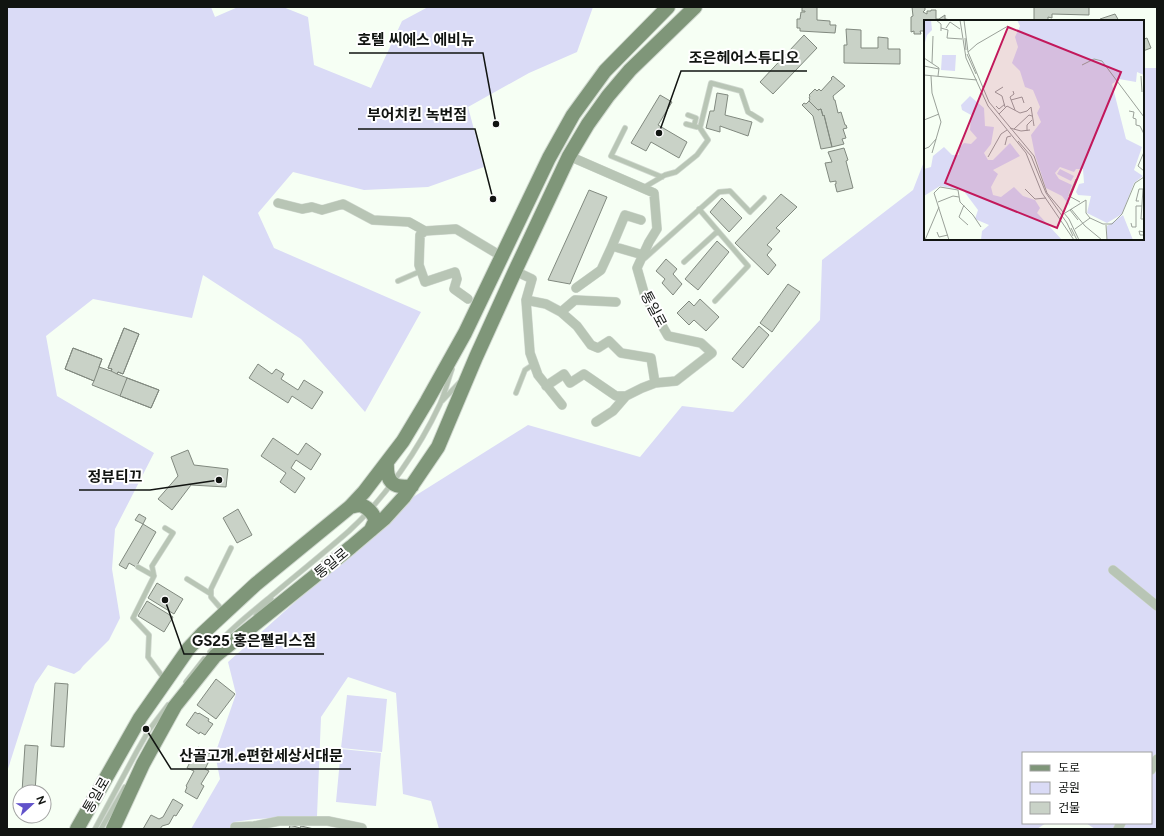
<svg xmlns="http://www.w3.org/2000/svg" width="1164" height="836" viewBox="0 0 1164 836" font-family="Figtree,'Noto Sans KR',sans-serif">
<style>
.green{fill:#dadbf6}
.building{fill:#c9d2c7;stroke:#81897f}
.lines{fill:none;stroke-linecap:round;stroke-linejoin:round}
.service-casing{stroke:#d1d9d0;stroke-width:6}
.minor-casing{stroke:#d1d9d0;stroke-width:10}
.primary-casing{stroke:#d1d9d0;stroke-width:16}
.service{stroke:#b8c5b5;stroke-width:4.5}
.minor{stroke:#b8c5b5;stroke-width:9}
.primary{stroke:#7f9679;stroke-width:14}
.labels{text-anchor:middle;stroke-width:4;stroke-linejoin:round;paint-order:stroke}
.street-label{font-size:14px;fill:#111411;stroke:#fff}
.inset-road{fill:none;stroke:#9aa199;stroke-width:1}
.view{fill:#c2185b;fill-opacity:0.15;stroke:#c2185b;stroke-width:2}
.inset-edge{fill:none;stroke:#111411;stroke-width:2}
.leader{fill:none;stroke:#111411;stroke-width:1.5}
.callout-dot{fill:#111411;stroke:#fff;stroke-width:1.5}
.callout-label{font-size:15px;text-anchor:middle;font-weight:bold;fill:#111411;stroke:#fff;stroke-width:4;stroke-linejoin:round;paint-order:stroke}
</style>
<rect width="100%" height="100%" fill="#f6fff4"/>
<path class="green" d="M7,7H211L215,17L238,7H283L308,17L314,65L371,88L402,21L428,7H593L577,52L529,73L468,107L484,167L428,187L364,190L293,172L258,213L274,248L421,312L365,412L301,339L203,275L192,318L93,299L46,336L57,396L154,453L115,529L112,569L120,618L109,640L83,666L80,670L74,674L48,665L35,684L7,772Z
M1143,68H1157V829H1095L1086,823H1151V753H1023V823H1046L1037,829H439L431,801L403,794L396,693L348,677L321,717L317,816L255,819L234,822L231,829H191L220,779L215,754L236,694L228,662L410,499L528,425L640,457L682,406L733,412L820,320L822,260L913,190L925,159V239H1143Z
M347,695L387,699L382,752L341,748Z
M341,749L381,753L376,806L336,802Z"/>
<path class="building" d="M802,7H817V20L830,21V25H836L835,33L800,31V28H797V19H800L801,12H805V11H802Z
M912,7H925V10L923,12L927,14V11H931V10H936V19H939L945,15V19L951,20V21H925V31H920L921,34H914V31L911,32V17L913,16Z
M1034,7H1089V15L1052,14V18L1048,17V21H1034Z
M1115,14L1119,21H1100V19Z
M846,29L861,30V48H878V37L888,38V49H900V64L844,63V45H847Z
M804,35L817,48L773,94L760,82Z
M1143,37L1144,39L1147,38L1151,48L1143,51Z
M833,76L845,86L833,96L834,100H835L838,113L841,112L845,125H846L847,128L843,129L846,138L842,139L844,144L832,147L824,115L823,116L821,109L818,110L809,101L810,99L809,98L810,96L809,95L815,89L817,91L819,89L821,91L832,79L831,78Z
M717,93L728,95L725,115L752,122L748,136L720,126V132L706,128L710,111H714Z
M660,95L672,102L658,125L687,142L679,158L651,142L646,151L631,143Z
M809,101L818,110L821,109L823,116L824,115L832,147L821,149L813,116L802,105L804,103L806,104Z
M844,148L848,160L846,161L853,188L837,192L835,184H836V181L830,182L825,163L832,162L828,152Z
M589,190L607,197L570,284L548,280Z
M781,194L797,207L776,228L780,231L767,245L772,249L767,255L776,265L768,275L735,243Z
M722,198L742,218L729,232L710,212Z
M717,241L729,252L698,290L685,279Z
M666,259L677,269L673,274L682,284L673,295L662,283L665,279L656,271Z
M788,284L800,292L772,332L760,323Z
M700,299L719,317L706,331L694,320L689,325L677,313L689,301L694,306Z
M759,326L769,335L743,368L732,359Z
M124,328L139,334L123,374L118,372L117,374L159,390L151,408L92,385L94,381L65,369L73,348L102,359L99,367L111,371L112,369L108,368Z
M124,328L139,334L123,374L118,372L117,374L111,371L112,369L108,368Z
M73,348L102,359L94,381L65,369Z
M258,364L272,374L276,369L284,374L281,379L298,390L304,380L323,392L312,409L292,396L288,403L249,378Z
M127,378L159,390L151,408L120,396Z
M273,438L298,455L306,443L321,454L311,470L296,460L291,468L305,478L295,493L280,482L286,473L261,456Z
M188,450L194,465L228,469L226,487L191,485L172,510L158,499L178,476L171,457Z
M238,509L252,535L237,543L223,518Z
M139,514L146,518L143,524L135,520Z
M143,524L156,532L136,567L129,563L126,569L119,565Z
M157,583L183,599L174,614L148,598Z
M147,601L173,617L164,632L138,616Z
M216,679L235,694L216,719L197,705Z
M55,683L68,684L64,747L51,746Z
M195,712L198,714L199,713L209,719L208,721L213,724L205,735L200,732L199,734L186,725Z
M25,745L38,746L35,792H22Z
M198,747L212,755L205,769L209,771L201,784L204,786L197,799L185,792L187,787L186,786L194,771L187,768Z
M173,799L183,805L176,816L174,815L169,824L162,826L160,829H143L151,815L159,819L163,817Z
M290,825L300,828L301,826L314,829H289Z"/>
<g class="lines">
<defs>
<path id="service" d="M688,115L696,118L694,126
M686,124L697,127
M625,128L611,156L662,177
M643,188L665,175L676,172L697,155L708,140L700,128L711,83L741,91L748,112L761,120
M699,209L748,266L715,301
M645,258L719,192L730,191L750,212L764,198
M684,262L718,231
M398,281L421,271
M516,393L525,370L534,364
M442,401L459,383
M165,528L173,533L152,566L154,576L133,618L149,635L148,657L165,680
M138,567L154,576
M187,579L211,594
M224,612L211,597V589L231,548
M256,615L271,599
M210,652C229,630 252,612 275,593C299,573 325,552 349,531C386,497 419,449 440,404C445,393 448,380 452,369
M186,682L204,659
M95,829L137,751L149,730L168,705
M101,829L125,787"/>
<path id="minor" d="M569,156L654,193L657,229L649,242L637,268L645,296L668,336L701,343L712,353L676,381L655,383L642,388L626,396L613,411L596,422
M278,203L302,209L312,207L322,210L343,204L373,220L409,222L425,231L456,229L501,256
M641,220L625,215L612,246L643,255
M425,231L420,235L419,265L425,282L455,272L457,279L454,289L468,299
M515,271L532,279L526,300L530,353L538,375L562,405
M576,288L601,270L612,246
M526,300L546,304L561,312L577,326L591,345L598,348L609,341L621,353L651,358L655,383
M561,312L575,300L616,302
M546,386L564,374L570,383L584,374L616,396H626
M1113,570L1157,606
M1151,770L1157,759
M235,829V827L254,826L279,821H328L362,828
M1118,829L1121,823"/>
<path id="primary" d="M387,462C386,481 392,489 412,486
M350,507C354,506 359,504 363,506C368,508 375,515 375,521C374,524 372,527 371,530
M77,829L140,718L189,648L202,634L256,584L350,507L364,492L403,441L427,401L465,333L549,158L573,115L605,71L668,7
M113,829L143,764L175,706L215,656L351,547L384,519L404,497L438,447L476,357L515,271L569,156L588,124L608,96L630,70L695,7"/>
</defs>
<use href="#service" class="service-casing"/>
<use href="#minor" class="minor-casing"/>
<use href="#primary" class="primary-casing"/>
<use href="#service" class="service"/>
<use href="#minor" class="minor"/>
<use href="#primary" class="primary"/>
</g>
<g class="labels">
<g class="street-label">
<text transform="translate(654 309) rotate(62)" y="5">통일로</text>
<text transform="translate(331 563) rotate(-39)" y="5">통일로</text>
<text transform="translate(96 795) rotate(-60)" y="5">통일로</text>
</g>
</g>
<g transform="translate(924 20)">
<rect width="220" height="220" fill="#f6fff4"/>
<path d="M0,0H7L8,10L3,15L0,26ZM93,0H220V55L213,52L212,62L195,59L188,64L202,119L218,127L210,150L219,156L210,163L198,194L183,203L163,193L167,176L154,175L152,172L155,164L160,163L159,149H152L150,152L136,147L131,153L135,159L148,165L144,176L146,186L138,176L122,168L111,135L107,115L117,102L113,93L116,87L109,70L101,67L96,51L88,43L94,27L91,17L96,6ZM18,35H32L31,51L17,50ZM46,76L60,88L61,106L70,107L67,124L60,133L64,140H69L86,123L96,136L69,150L74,154L67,167L69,175L77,177L90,167L99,176L111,180L116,188L113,193L115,195L138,220H57L58,211L65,205L51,199L54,190L39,170L16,166L0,176V149L7,147L9,136L20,127L28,135H35V128L40,123L47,124L53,118L46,110L47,95L38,90L37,85ZM136,149L150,156L147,161L133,154ZM199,195L209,220H183V206Z" fill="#dadbf6"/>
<path class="inset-road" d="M12,0L17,4V11M36,0L42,38L64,86L102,133L118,173L150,220M40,0L44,32L65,82L110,136L123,173L145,199L155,220M17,8L24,10L23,18L38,19M22,8L26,2L36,9M41,18L42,30M53,24L84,6M44,32L53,24M43,34L52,54M0,38L15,48L14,56M8,43L9,16M158,45L170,39L178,41L220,97M0,46L15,49M0,55L53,60M7,56L8,73L17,102L8,133M217,56L218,72M79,67L71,72L78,76L81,87M89,71L90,74L86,77L91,90M87,80L98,77L100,83M72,86L75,89L81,84M205,91L210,92L209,98L212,99V105L216,106L220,114M75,94L83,86L96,93L103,91L107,87L110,106M0,100L15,94M86,108L97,111L106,110M90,109L105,95L108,96M103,111V105L108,100M94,121L107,136L122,173L143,203L149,216M81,125L83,117L87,116M0,129L5,127L12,119M220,132L214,146L220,151M64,137L77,114L83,110M152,159L145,176L156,182M101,169L111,179L122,178M215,181H212L215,169H219L217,199H220M14,182L29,176L35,177M40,185L35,197L44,205M147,189L161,206L178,220M146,190L154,200M141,193L162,180V193L166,198L179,204H188L198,194L211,163L220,157M207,203L208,207H212V186H218M182,205L183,220M147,208L153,220M151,209L166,198M13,212L15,217L24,215M220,212L215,211L216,215H220M1,220L15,187M25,220L10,173L16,167L34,170L36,182L49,195L57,207"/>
<path class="view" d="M84,7L197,52L133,208L21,163Z"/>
<rect width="220" height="220" class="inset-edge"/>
</g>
<path class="leader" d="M496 124L483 53H349M659 133L681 71H807M493 199L475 129H358M219 480L150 490H79M165 600L184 654H324M146 729L171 769H351"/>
<g class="callout-dot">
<circle cx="496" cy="124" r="4"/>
<circle cx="659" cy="133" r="4"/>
<circle cx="493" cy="199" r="4"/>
<circle cx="219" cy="480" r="4"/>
<circle cx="165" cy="600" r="4"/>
<circle cx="146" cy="729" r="4"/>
</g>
<g class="callout-label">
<text x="416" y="45">호텔 씨에스 에비뉴</text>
<text x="744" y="63">조은헤어스튜디오</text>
<text x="417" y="120">부어치킨 녹번점</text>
<text x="115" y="482">정뷰티끄</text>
<text x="254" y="646">GS25 홍은펠리스점</text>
<text x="261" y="761">산골고개.e편한세상서대문</text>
</g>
<rect width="1164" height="836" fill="none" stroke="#111411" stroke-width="16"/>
<rect x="1022" y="752" width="130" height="72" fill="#ffffff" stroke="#a0a1a0"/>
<rect x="1030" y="765" width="20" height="6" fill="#7f9679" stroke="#a0a1a0"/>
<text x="1058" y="772" font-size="12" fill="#111411">도로</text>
<rect x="1030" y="782" width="20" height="12" fill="#dadbf6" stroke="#a0a1a0"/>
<text x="1058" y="792" font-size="12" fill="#111411">공원</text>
<rect x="1030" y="802" width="20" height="12" fill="#c9d2c7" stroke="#a0a1a0"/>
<text x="1058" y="812" font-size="12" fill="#111411">건물</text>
<g transform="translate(32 804) rotate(68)"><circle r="19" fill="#ffffff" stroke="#a0a1a0"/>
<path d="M0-3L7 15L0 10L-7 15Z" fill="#6152ca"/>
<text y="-6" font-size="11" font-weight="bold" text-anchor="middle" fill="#111411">N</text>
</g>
</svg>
